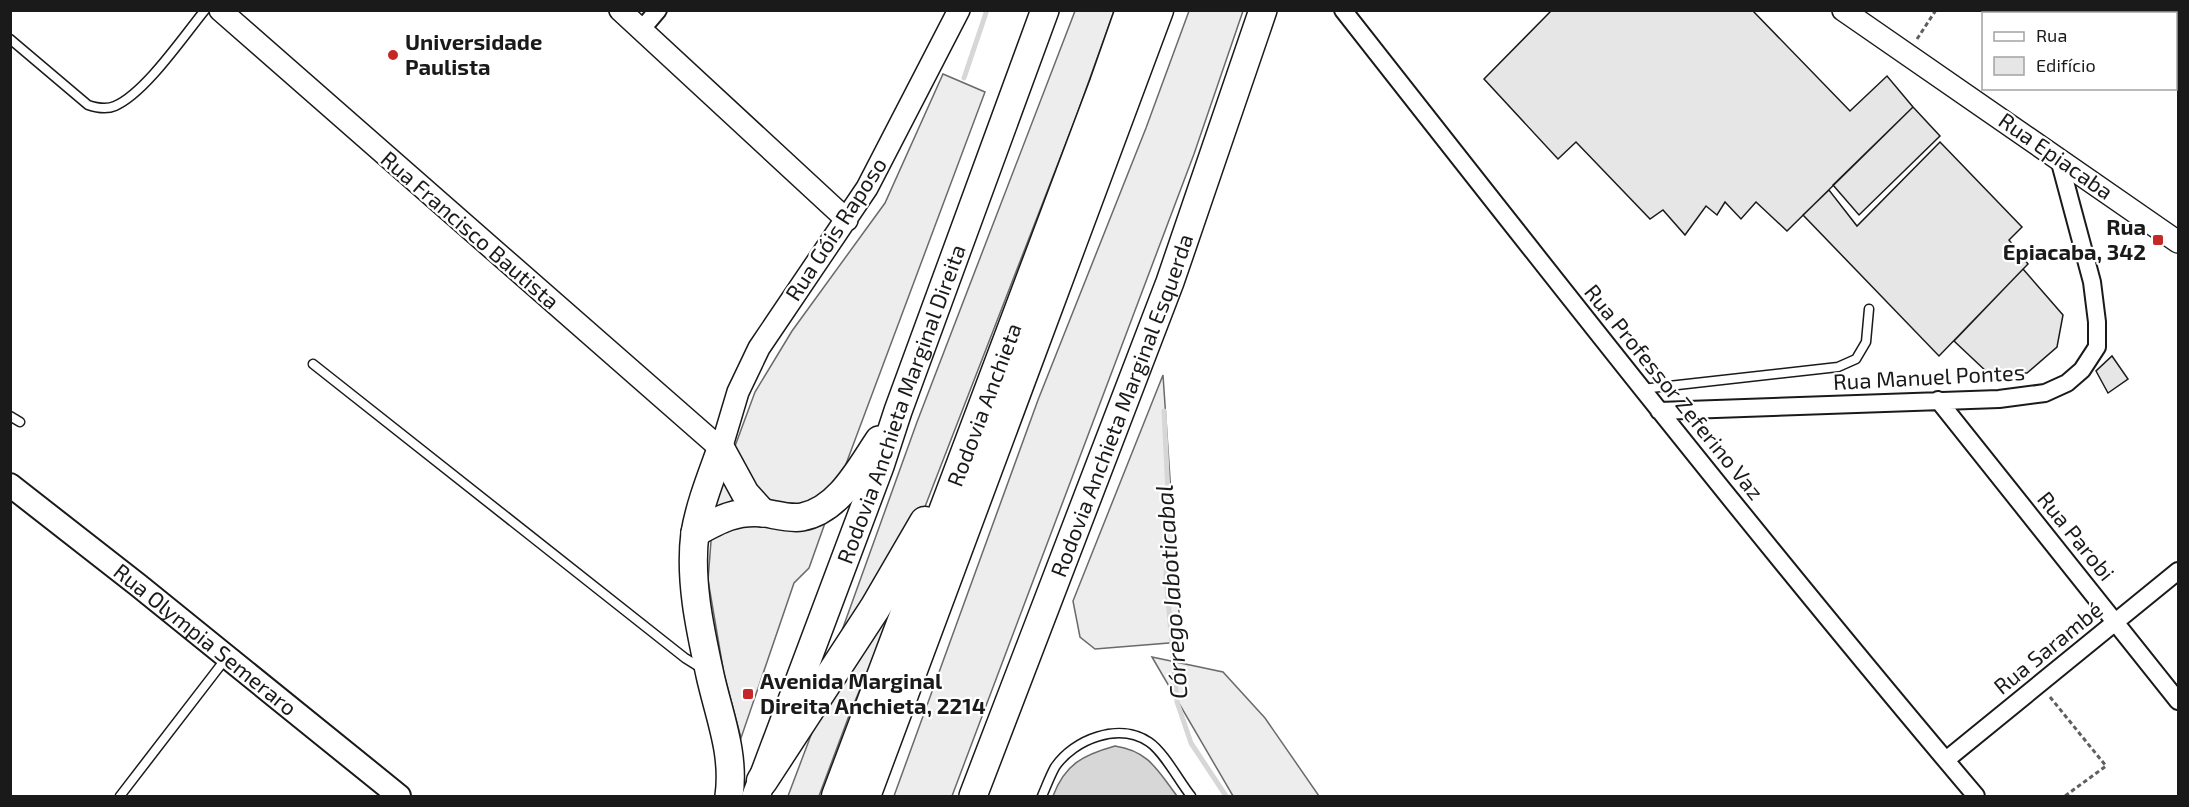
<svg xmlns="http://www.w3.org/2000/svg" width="2189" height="807" viewBox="0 0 2189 807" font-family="'Exo 2',sans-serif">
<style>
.built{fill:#ededed;stroke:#6a6a6a;stroke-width:1.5}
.water{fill:#d7d7d7;stroke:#6a6a6a;stroke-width:1.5}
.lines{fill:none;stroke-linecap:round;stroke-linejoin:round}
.stream{stroke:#d7d7d7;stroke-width:5}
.building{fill:#e6e6e6;stroke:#1a1a1a;stroke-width:1.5}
.service-casing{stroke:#1a1a1a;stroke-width:11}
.minor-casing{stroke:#1a1a1a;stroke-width:20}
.tertiary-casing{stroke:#1a1a1a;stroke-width:24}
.secondary-casing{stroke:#1a1a1a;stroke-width:26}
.trunk-casing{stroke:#1a1a1a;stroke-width:30}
.motorway-casing{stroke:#1a1a1a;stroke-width:33}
.path{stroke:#5f5f5f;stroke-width:3;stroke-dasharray:4.5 3;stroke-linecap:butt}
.service{stroke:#fff;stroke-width:8}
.minor{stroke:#fff;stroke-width:16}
.tertiary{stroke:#fff;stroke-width:21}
.secondary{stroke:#fff;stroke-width:22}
.trunk{stroke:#fff;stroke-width:27}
.motorway{stroke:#fff;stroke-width:30}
.poi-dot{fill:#c62828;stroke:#fff;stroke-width:2}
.labels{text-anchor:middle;stroke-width:4.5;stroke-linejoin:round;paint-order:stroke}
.poi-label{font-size:22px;font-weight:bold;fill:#1a1a1a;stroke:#fff;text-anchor:start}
.street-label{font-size:22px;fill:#1a1a1a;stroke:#fff}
.water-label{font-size:24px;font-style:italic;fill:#1a1a1a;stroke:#fff}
</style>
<rect width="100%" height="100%" fill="#fff"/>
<path class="built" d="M1075,11H1114L1076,117L921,517L831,661L917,422Z
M1189,11H1243L1194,154L952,796H894L1038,400L1146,128Z
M943,74L985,92L846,464L809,568L794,583L741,738L724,674L708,580L714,503L755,392L792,331L885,203Z
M1163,375L1181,642L1095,649L1080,637L1073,601Z
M911,568L850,713L819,796H788L819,714Z
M1152,657L1223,672L1265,718L1319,796H1233Z"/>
<path class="water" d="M1115,746C1149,751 1158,771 1177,796H1053C1065,764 1083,755 1115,746Z"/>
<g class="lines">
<path class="stream" d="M964,78L987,10
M1164,411L1168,494L1166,576L1177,702L1191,743L1226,796"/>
</g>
<path class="building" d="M1552,10H1752L1850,111L1887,76L1913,107L1787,231L1756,202L1741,219L1725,202L1717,215L1706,206L1685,235L1663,210L1650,219L1576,142L1558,159L1484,79Z
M1913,107L1940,136L1859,215L1833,185Z
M1940,142L2022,227L2009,240L2028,264L1939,356L1803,215L1829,190L1857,226Z
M2023,269L2063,315L2057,347L2027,373H1988L1954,341Z
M2112,356L2128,379L2108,393L2096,371Z"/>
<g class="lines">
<defs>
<path id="service" d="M10,39L88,105C97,108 106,110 115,106C145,93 183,37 205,10
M313,364L685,658L701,668
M1642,389L1838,367L1856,359L1866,342L1869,309
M10,416L20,422
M120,796L227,657
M1042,796C1046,787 1050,776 1055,767C1074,739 1119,722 1149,742C1164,752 1179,781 1191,796"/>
<path id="minor" d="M1343,10C1551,275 1759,540 1976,796
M2126,10L2132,14
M641,30L658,10
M2176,38L2178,40
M1938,400L2178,701
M1659,411L1999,399L2045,393L2067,383L2082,370L2097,347V322L2092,282L2059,159
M1946,760L2178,571"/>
<path id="tertiary" d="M220,10L721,449L738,392L759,348L867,188L959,10
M620,10L847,220
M1843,10L2178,242"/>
<g id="secondary">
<path id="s1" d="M10,485L138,585L399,796"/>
</g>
<g id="trunk">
<path d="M721,449C711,477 700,504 695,533C689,580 700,629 710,675C719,716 735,753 729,796"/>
<path d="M721,449L745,493L763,513"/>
<path d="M695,533C720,519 736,510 765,513C777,515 790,519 802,517C839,510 860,468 879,440"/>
<path id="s2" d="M756,796L880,466L898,411L1045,10"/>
<path id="s3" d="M973,796L1170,282L1263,10"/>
</g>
<g id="motorway">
<path d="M762,781L875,608L925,522"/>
<path id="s4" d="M837,796L1105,84L1131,10"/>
<path d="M865,796L1158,10"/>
</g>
</defs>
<use href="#service" class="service-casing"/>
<use href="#minor" class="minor-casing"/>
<use href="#tertiary" class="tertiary-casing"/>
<use href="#secondary" class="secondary-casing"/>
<use href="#trunk" class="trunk-casing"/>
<use href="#motorway" class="motorway-casing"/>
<path class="path" d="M1917,39L1936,10
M2050,697L2106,766L2065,796"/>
<use href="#service" class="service"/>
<use href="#minor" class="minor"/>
<use href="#tertiary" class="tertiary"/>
<use href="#secondary" class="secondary"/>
<use href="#trunk" class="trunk"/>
<use href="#motorway" class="motorway"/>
</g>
<g class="poi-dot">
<circle cx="393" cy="55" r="6"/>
<rect x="2152" y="234" width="12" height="12" rx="3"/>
<rect x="742" y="688" width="12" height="12" rx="3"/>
</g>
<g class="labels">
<g class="poi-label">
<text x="405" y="50">Universidade<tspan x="405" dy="25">Paulista</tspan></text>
<text x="2146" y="235" text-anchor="end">Rua<tspan x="2146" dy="25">Epiacaba, 342</tspan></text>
<text x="760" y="689">Avenida Marginal<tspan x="760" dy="25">Direita Anchieta, 2214</tspan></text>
</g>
<g class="street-label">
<text transform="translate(2056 156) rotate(35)" y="8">Rua Epiacaba</text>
<text transform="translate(836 229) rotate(-57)" y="8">Rua Góis Raposo</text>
<text transform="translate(470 230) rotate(41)" y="8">Rua Francisco Bautista</text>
<text transform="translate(1929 377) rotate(-3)" y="8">Rua Manuel Pontes</text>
<text transform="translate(1674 392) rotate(51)" y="8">Rua Professor Zeferino Vaz</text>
<text dy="8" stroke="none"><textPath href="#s2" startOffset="418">Rodovia Anchieta Marginal Direita</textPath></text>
<text dy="8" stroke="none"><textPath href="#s4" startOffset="418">Rodovia Anchieta</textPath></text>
<text dy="8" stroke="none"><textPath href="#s3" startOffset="418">Rodovia Anchieta Marginal Esquerda</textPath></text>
<text transform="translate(2076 536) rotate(51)" y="8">Rua Parobi</text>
<text dy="8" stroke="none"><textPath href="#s1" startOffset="249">Rua Olympia Semeraro</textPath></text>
<text transform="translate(2048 648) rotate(-39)" y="8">Rua Sarambé</text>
</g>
<g class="water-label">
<text transform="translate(1172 592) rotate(-94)" y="8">Córrego Jaboticabal</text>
</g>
</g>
<rect width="2189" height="807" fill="none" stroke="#1a1a1a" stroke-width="24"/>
<rect x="1982" y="12" width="195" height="78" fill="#ffffff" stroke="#a3a3a3" stroke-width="1.5"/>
<rect x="1994" y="32" width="30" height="9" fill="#ffffff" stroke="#a3a3a3" stroke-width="1.5"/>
<text x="2036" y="42" font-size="18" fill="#1a1a1a">Rua</text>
<rect x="1994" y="57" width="30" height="18" fill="#e6e6e6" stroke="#a3a3a3" stroke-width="1.5"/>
<text x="2036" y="72" font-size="18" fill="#1a1a1a">Edifício</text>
</svg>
